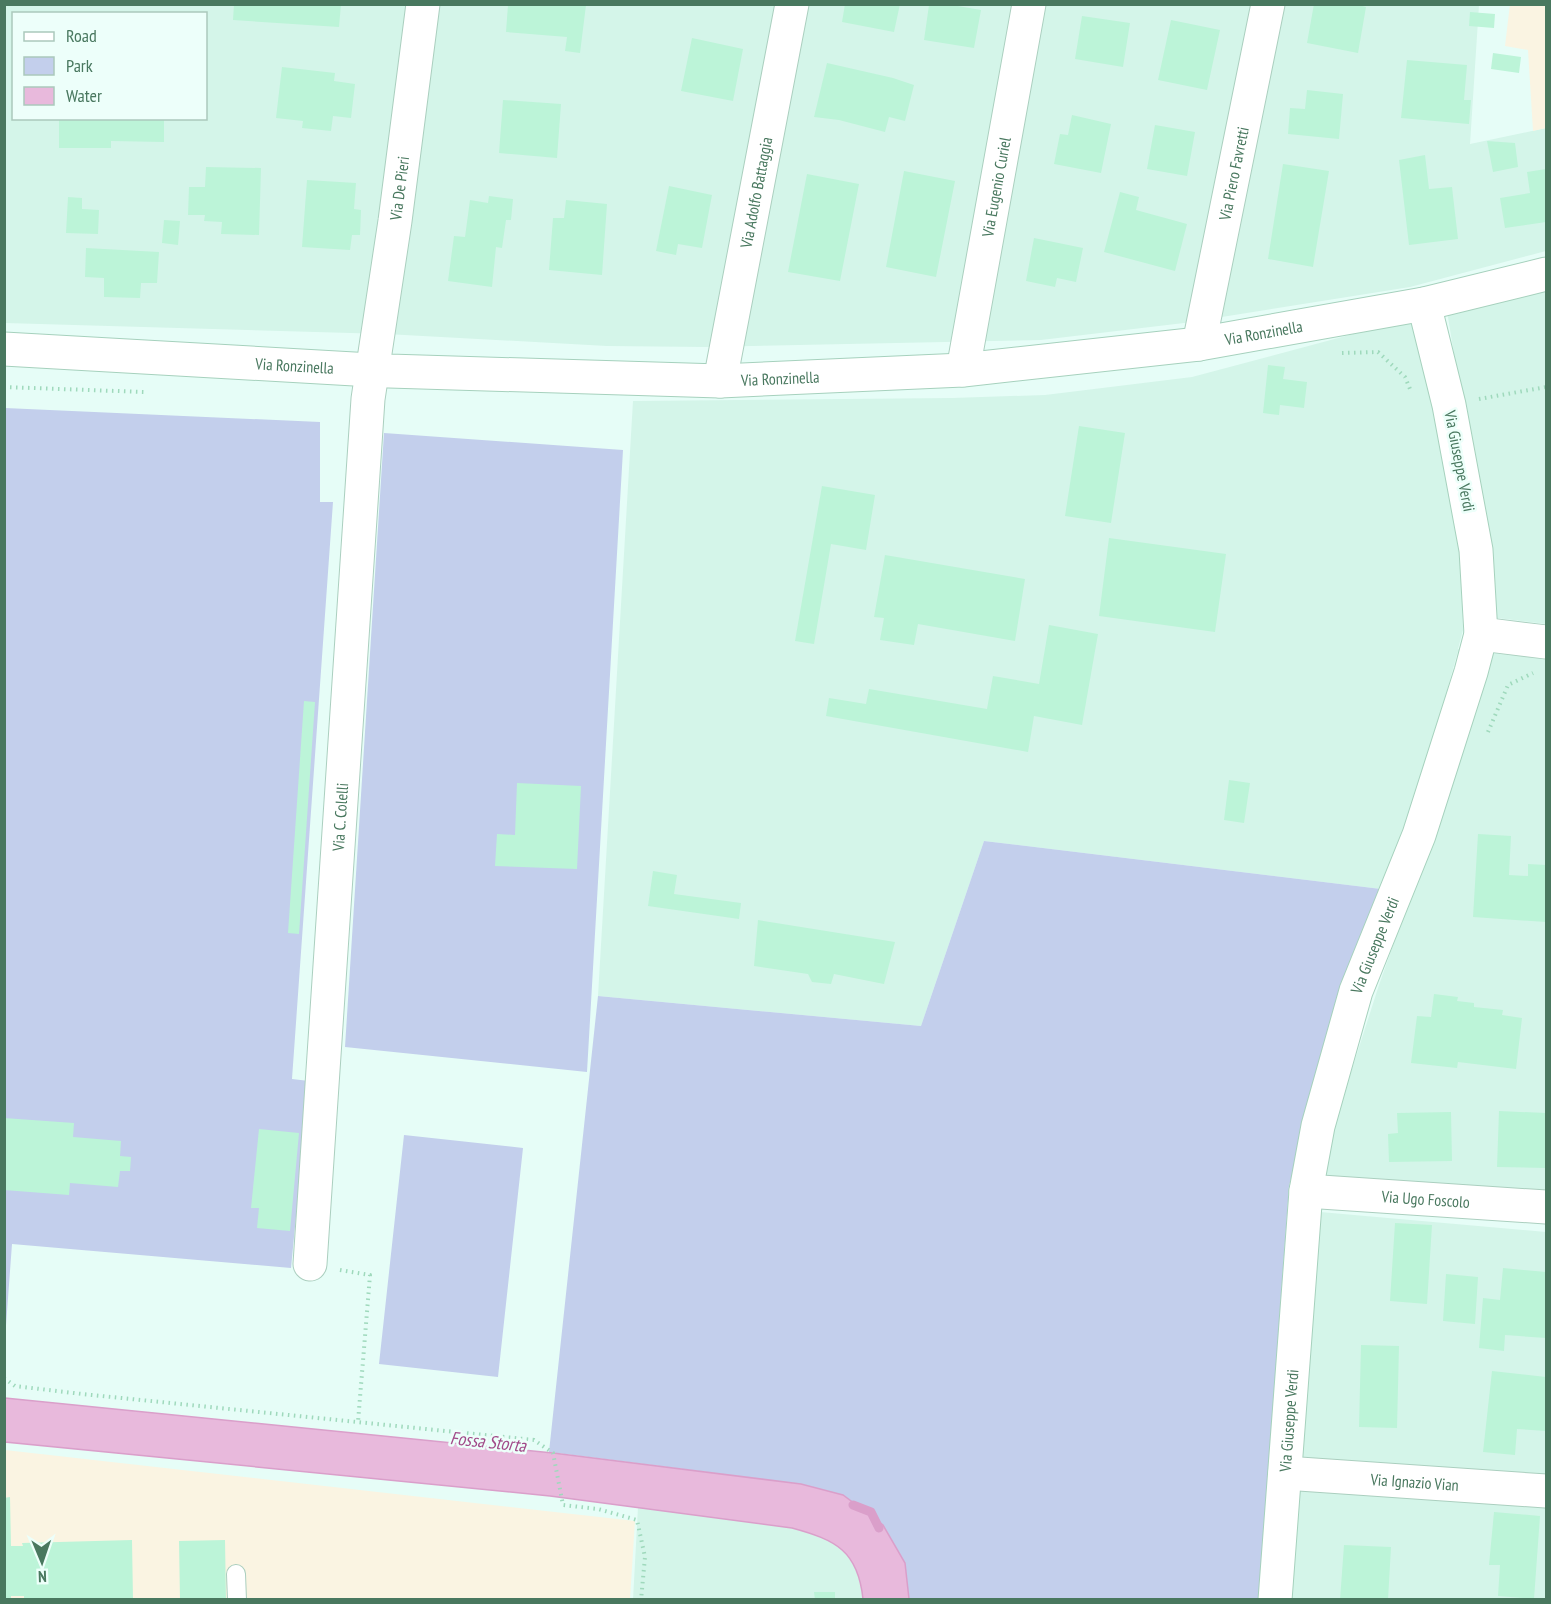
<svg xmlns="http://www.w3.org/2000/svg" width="1551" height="1604" viewBox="0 0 1551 1604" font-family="'PT Sans Narrow',sans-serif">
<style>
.residential{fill:#d4f5e9;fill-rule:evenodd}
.education{fill:#faf4e2}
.green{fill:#c3cfec}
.water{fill:#e8b9dc;stroke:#da9fca;stroke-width:1.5}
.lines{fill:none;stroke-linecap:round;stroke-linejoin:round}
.stream{stroke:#da9fca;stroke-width:9}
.building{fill:#bcf4d8}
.lane-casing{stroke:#abcfbf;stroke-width:20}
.street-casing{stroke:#abcfbf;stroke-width:35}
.secondary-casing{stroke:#a6d1bd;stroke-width:35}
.path{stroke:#9fd9bc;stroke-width:4;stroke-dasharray:1.5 4.5;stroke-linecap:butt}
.lane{stroke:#fff;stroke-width:18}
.street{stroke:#fff;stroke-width:33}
.secondary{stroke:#fff;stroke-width:33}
.labels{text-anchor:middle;stroke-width:5;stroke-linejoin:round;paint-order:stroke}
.street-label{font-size:16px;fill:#49785f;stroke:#edfffa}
.water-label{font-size:18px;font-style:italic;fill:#a14a89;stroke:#edfffa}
</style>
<rect width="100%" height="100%" fill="#e6fdf7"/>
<path class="residential" d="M4,5H1479L1470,144L1546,128V251L1410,287L1184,323L1041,340L705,347L607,346L386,334L5,323ZM14,14H206V118H14Z
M1546,291V624L1497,618L1447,311Z
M1413,318L1460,533L1463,630L1458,649L1546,658V1194L1317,1178L1379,985L1421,866L1448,743L1458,651L1434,737L1403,835L1381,889L984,841L921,1026L598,996L633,401L952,398L1045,395L1192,377Z
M1309,1211L1546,1232V1599L1278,1600Z
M638,1507L792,1528L823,1536L848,1554L861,1578L863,1599L633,1600Z"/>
<path class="education" d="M1510,4L1546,5V128L1533,131L1528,50L1505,46Z
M5,1450L635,1521L630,1599L5,1600Z"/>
<path class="green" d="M5,408L320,422V502H333L292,1079L309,1081L291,1268L12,1244L5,1339Z
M384,433L623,450L587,1072L345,1047Z
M984,841L1381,889L1345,985L1289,1186L1259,1599H909L905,1563L883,1525L843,1495L801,1484L549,1452L598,996L921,1026Z
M404,1135L523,1148L498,1377L379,1364Z"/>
<path class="water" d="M5,1398L553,1453L801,1484L843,1495L883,1525L905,1563L909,1599H863C858,1551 836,1540 792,1528L550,1496L5,1442Z"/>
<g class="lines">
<path class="stream" d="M853,1505L871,1512L879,1528"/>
</g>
<path class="building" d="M234,4H341L339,27L233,20Z
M845,4H900L894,32L842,22Z
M1314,4H1355L1366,7L1358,53L1307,43Z
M508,5H586L580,53L565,51L567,37L506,32Z
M929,5H952L981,10L974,48L924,40Z
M1470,12L1495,14L1494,28L1469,26Z
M1082,16L1130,23L1123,67L1075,59Z
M1171,20L1220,30L1207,90L1158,80Z
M692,38L743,49L733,101L681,91Z
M1493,53L1521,57L1519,73L1491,69Z
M1407,60L1467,65L1464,100H1471L1469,124L1401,118Z
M827,63L893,78L914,85L905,121L889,117L885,132L839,120L814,117Z
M282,67L335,73L334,81L355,84L351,118L333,116L331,131L302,128L303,121L276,118Z
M1307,90L1343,94L1339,139L1288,134L1290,108L1305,109Z
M503,100L561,104L557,158L499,153Z
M1072,115L1111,124L1101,173L1054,164L1060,134L1068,135Z
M59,118H164V142L111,141V148H59Z
M1155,125L1195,132L1187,176L1147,169Z
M1487,141L1515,143L1518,167L1493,172Z
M1425,155L1429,189L1452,187L1458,239L1409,245L1399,160Z
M1283,164L1329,171L1313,267L1268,259Z
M206,167L261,168L259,235L221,234L222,222L204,221L205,215H188L189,187H205Z
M1546,169V222L1505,228L1500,198L1530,193L1527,172Z
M904,171L955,181L936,277L886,267Z
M807,174L859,184L840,281L788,272Z
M307,180L356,183L354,209L361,210L360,235H352L350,250L302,247Z
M669,186L712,195L702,248L678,244L676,255L656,251Z
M1120,192L1139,197L1136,210L1187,224L1175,271L1104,252Z
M489,196L513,199L511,220H506L502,248L496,247L492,287L448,281L454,236L465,237L470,200L488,203Z
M68,197L82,198V209L99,210L98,234L66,233Z
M566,200L607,204L602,275L549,270L553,218H564Z
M164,220L180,221L178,245L162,243Z
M1034,238L1083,248L1076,282L1057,278L1055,287L1026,281Z
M86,248L159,252L157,283H141L140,298L104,297V278L85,277Z
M1268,365L1285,367L1283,379L1307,382L1304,408L1280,405L1279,415L1263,413Z
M1079,426L1125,433L1111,523L1065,516Z
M822,486L875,495L866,550L831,544L814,644L795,641Z
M1109,538L1226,554L1215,632L1099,616Z
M885,555L1025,579L1015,641L918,624L914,645L880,640L884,618L874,617Z
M1049,625L1098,634L1082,725L1034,716L1028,752L826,716L829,698L866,704L869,689L987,709L993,676L1039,684Z
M304,701L315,702L299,934L288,933Z
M1229,780L1250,783L1244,823L1224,820Z
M517,783L581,786L577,869L495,866L497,834L515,835Z
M1478,834L1511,836L1509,875L1528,876V864L1546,865V922L1473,917Z
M653,871L677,875L674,894L741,903L739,919L648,906Z
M758,920L895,942L884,984L834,974L831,984L812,982L808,974L754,966Z
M1434,994L1458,997L1457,1001L1474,1003V1007L1503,1010L1502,1015L1522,1018L1516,1069L1458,1062L1457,1068L1411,1063L1417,1016L1431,1017Z
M1499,1111L1546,1113V1168L1497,1167Z
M1451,1112L1452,1161L1389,1162L1388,1134L1398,1133L1397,1113Z
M4,1118L74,1123L73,1137L121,1141L120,1156L131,1157L130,1171H120L118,1187L70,1183L69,1195L4,1190Z
M259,1129L299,1133L290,1231L257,1228L259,1208H251Z
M1395,1223L1432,1225L1427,1304L1390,1301Z
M1503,1268L1546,1272V1338L1505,1335L1504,1351L1479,1348L1483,1298L1500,1300Z
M1446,1274L1478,1277L1475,1324L1443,1321Z
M1361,1345L1399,1346L1397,1428L1359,1427Z
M1492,1371L1546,1377V1431L1517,1429L1515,1455L1483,1452Z
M10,1497L11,1546H23L22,1543L132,1540L133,1600H24V1596H11V1600H4V1498Z
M1494,1512L1540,1516L1534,1599L1498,1596L1500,1565H1489Z
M225,1540L226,1600H180L179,1541Z
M1344,1545L1391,1547L1388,1600H1340Z
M814,1592H835V1600H815Z"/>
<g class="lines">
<defs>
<path id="lane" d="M236,1574L237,1600"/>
<g id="street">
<path id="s1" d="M1199,344L1268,4"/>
<path id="s2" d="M963,370L1029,4"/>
<path id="s3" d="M720,381L792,4"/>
<path d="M1481,634L1546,642"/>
<path id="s4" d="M1306,1191L1546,1207"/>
<path id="s5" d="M310,1264L368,399L395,221L423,4"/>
<path id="s6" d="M1285,1473L1546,1491"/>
</g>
<g id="secondary">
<path id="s7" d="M4,349L389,371L720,381L963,370L1199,344L1424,304L1546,274"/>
<path id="s8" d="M1275,1600L1306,1191L1318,1126L1356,991L1419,835L1471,672L1481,634L1476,550L1449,405L1424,304"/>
</g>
</defs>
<use href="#lane" class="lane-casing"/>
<use href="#street" class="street-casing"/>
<use href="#secondary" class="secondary-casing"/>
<path class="path" d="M1342,353L1378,352L1405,377L1410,389
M4,387L144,392
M1479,399L1546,387
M1488,732L1508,685L1533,673
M340,1270L370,1275L358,1422
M4,1378L15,1386L82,1394L534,1440L553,1453L563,1505L598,1509L637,1520L645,1557L641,1600"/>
<use href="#lane" class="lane"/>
<use href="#street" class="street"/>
<use href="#secondary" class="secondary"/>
</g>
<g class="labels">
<g class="street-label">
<text dy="6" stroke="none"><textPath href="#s1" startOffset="174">Via Piero Favretti</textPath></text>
<text dy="6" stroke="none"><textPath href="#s2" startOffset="186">Via Eugenio Curiel</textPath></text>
<text dy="6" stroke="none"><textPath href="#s5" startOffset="1080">Via De Pieri</textPath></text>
<text dy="6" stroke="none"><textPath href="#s3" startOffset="192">Via Adolfo Battaggia</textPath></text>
<text dy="6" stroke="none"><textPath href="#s7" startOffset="1263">Via Ronzinella</textPath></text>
<text dy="6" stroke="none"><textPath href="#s7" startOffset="291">Via Ronzinella</textPath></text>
<text dy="6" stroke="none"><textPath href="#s7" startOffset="777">Via Ronzinella</textPath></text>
<text transform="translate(1460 461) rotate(79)" y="6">Via Giuseppe Verdi</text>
<text dy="6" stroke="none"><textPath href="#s5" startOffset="448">Via C. Colelli</textPath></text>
<text dy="6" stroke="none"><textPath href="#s8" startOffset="666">Via Giuseppe Verdi</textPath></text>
<text dy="6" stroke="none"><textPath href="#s4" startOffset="120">Via Ugo Foscolo</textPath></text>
<text dy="6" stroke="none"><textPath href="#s8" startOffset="180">Via Giuseppe Verdi</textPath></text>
<text dy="6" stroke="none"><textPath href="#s6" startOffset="130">Via Ignazio Vian</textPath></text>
</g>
<g class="water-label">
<text transform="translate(488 1442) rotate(6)" y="6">Fossa Storta</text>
</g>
</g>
<rect width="1551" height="1604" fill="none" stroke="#49785f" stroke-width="12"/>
<rect x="12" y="12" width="195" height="108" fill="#edfffa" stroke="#abc9bc" stroke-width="1.5"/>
<rect x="24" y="32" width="30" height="9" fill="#ffffff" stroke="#abc9bc" stroke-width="1.5"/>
<text x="66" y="42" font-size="18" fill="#49785f">Road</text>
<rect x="24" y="57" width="30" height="18" fill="#c3cfec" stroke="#abc9bc" stroke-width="1.5"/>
<text x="66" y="72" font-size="18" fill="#49785f">Park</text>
<rect x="24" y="87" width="30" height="18" fill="#e8b9dc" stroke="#abc9bc" stroke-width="1.5"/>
<text x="66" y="102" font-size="18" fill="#49785f">Water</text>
<g transform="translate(42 1562) rotate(178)" stroke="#edfffa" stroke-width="4.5" paint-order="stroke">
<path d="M0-4.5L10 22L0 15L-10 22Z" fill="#49785f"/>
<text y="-9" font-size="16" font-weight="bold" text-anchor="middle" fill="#49785f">N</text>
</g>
</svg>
